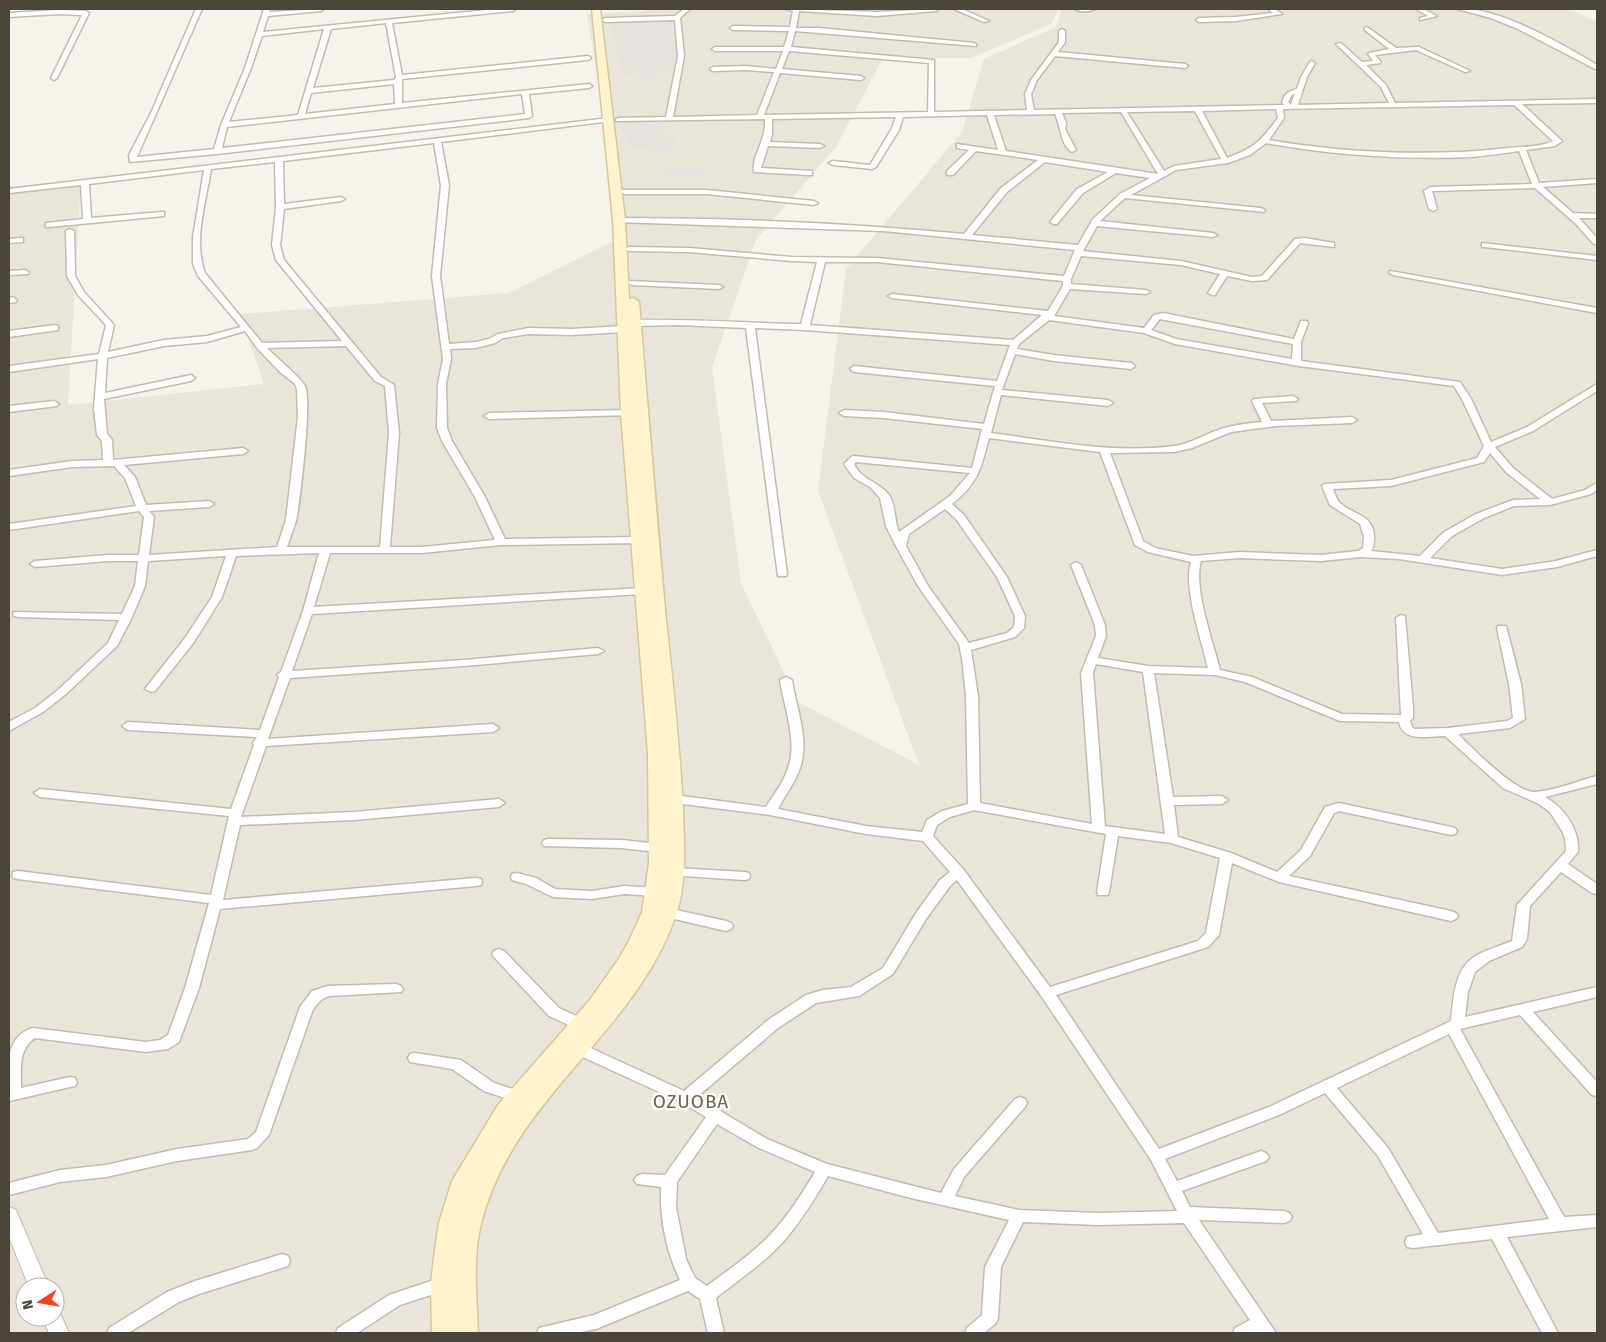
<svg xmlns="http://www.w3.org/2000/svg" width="1606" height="1342" viewBox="0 0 1606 1342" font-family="'Fira Sans',sans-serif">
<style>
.residential{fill:#eae5da;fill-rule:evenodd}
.industrial{fill:#e6e2dd}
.parking{fill:#e5e3e0}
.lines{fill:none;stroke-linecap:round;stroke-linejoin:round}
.minor-casing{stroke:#c2bbae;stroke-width:3}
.tertiary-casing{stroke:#c2bbae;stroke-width:2}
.secondary-casing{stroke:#d6c79b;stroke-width:3}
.minor{fill:#fff;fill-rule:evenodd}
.tertiary{fill:#fff;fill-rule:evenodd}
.secondary{fill:#fff3cd;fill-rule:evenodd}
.labels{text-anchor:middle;stroke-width:5;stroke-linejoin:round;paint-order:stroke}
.near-quarter-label{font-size:19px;letter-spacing:1px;fill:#6e6250;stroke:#fff}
</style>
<rect width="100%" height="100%" fill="#f6f3ec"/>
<path class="residential" d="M647,9H1059L1051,24L971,58H883L836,147L756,240L712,367L741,583L798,702L919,765L818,491L846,269L962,132L984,59L1056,27L1061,10L1064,9H1570L1597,22V1333H9V187L81,181L68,405L264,384L240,314L509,293L614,241L599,88L587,14L646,11ZM25,1287H55V1317H25Z"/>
<path class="industrial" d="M676,20L677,74H657L655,82H637L639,75H623L609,21Z
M662,120V133L676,134L672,151L629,148L626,135L623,134L620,121Z"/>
<path class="parking" d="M707,168L705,176L685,178L666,175L663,169Z"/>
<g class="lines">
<defs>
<path id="minor" d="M196,9H202L137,157L214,149L221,125L245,68L264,9H270L269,12L324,9L321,11L268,16L263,32L497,9H516L513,11L392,23L402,75L588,56L591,58L588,60L402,79V103L589,84L592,86L589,88L529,94L532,116L529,118L217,154L130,162L129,155L151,113ZM386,23L396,77L394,80L313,88L331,29ZM324,29L298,115L229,122L251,68L262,36ZM394,84L395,104L305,114L311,93ZM522,94L525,114L222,148L227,127Z
M684,9H690L680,18L684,56L673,117L757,115L774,72L746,70L713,71L710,69L713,67L746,66L776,69L783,51H715L712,49L715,47H784L789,31L733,30L730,28L733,26L790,27L793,11L786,9L877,12L939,9L936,11L877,16L799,11L796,28H819L974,43L976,44V46L795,31L791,47L934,60V112L1027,110L1025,94L1031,80L1059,42V31L1062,29L1065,31V42L1058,52L1185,64L1188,66L1185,68L1055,56L1037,80L1031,94L1034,110L1284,105L1282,102C1284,94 1289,91 1297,89L1301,77L1310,62L1312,61L1315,63L1307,77L1298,105L1389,103L1381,87L1336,44L1341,43L1362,62L1373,61L1368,54L1369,53L1389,49L1365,30L1364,29L1367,27L1396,48L1419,47L1470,71L1465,72L1416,50L1375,55L1381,62L1380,63L1366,65L1386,85L1395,103L1597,99V103L1522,104L1562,141L1555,146L1526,150L1539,183L1597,179V183L1543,187L1573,213L1597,214V218H1579L1597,238V244H1594L1576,224L1535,188L1432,191L1437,209L1433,211L1429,209L1424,191L1430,187L1532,184L1519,151C1503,153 1486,156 1470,157C1405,160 1330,155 1266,143L1250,155L1228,163L1176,170L1131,195L1261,208L1265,210L1264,212L1125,198L1100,221L1213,233L1217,235L1213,237L1097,226L1083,251L1181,261L1252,277L1262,276L1295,239L1305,238L1334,243V247L1300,243L1267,280L1252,281L1227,276L1215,295H1212L1208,293L1220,274L1181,265L1081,256L1071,279V284L1146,290L1150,292L1146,294L1070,289L1054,316L1144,328L1154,315L1163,313L1294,339L1301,321H1307L1308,323L1301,342V361L1460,382L1471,399L1491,442L1527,427L1597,384V391L1533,431L1495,447L1513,468L1552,499L1585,490L1597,483V490L1591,494L1550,505L1514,506L1484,518L1452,536L1430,558L1502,569L1556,561L1597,550V556L1557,567L1502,575L1399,559L1361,557L1321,561L1239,558L1201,561C1193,588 1213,641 1220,670L1252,677L1342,714L1401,715L1396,618L1401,615L1405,616L1413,708V718L1410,721L1412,727L1415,729L1448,728L1507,721L1513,718L1509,684L1497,628L1498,626H1506L1521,684L1525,719L1510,728L1458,734C1472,748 1515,792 1534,792C1555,791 1577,781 1597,776V784L1545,797C1564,807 1580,830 1578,852L1568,864L1597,884V894L1592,893L1561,872L1530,906L1527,939L1522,947L1489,961L1475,972L1468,992L1465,1017L1597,987V997L1533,1012L1597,1082V1096L1592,1095L1520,1015L1460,1029L1564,1217L1597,1215V1227L1507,1237L1558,1333H1542L1492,1239L1413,1248L1407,1247L1405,1242L1407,1237L1423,1234L1378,1156L1325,1093L1279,1115L1165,1159L1177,1181L1261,1151L1266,1153L1269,1157L1266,1161L1182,1191L1190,1207L1284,1211L1289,1213L1292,1217L1289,1221L1284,1223L1199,1220L1276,1333H1233L1235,1328L1250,1320L1184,1223L1098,1225L1023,1222L1001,1267L998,1318L996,1323L984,1333H965L967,1328L982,1315L985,1267L1009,1220L911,1198L828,1176C814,1200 800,1223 782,1243C763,1264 738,1280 716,1298L724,1333H708L700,1299L688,1291L596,1329L576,1333H537L539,1328L594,1315L680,1280C666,1251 660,1219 661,1187L637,1184L634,1180L637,1176L642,1174L665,1175L706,1117L681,1102L574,1053L572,1049L574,1045L579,1044L584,1045L684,1091L768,1020L806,995L823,990L851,987L883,968L916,913L940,880L950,872L923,841L866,834L770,815L667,802L661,798L667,794L766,807C775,793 785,780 789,765C797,739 784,707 780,680L786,677L792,680C796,707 810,741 800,768C795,783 785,795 778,809L866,826L922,832L927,820L942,811L968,804L966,696L962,658L959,644L918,586L896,546L886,526L880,498L870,487L854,478L844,464L851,457L854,456L972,468L982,429L884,418L844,416L839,413L844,410L884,412L984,424L995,386L854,372L850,369L854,366L997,381L1010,345L805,330L755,328L787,574L786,576H778L746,328L678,325L635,326L631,323L635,320C690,319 746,323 801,324L817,262L791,261L689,252L629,251L625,249L629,247L689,248L791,257L877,258L1064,276L1075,250L884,231L616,222L615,220L619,218C734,218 850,223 964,234L1001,188L1038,160L976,151L953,175H947V171L969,150L957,148V144L998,150L987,115L903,117L899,130L876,167L872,169L833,165L829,163L833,161L870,165L891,130L896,117L772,119V134L770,142L820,144L824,146L820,148L768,146L761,168L812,171V175H809L754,172C751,157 767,139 765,119L616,121V119L618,118L666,117L678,56L675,20L605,22L602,20L605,18L675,16ZM789,51L929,63L928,112L764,115L780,73L861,80L864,78L861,76L782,69ZM1295,93L1291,105L1288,102L1291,96ZM1514,105L1553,141C1541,147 1522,147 1508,148C1432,157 1345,153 1269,140L1284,118L1283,109ZM1276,109L1278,118C1261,141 1254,148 1227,158L1202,111ZM1195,111L1221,159L1174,166L1164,171L1127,112ZM1121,112L1158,174L1006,151L994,115L1055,114C1061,125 1060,145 1072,152L1076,150L1065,129L1066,123L1062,113ZM1045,162L1108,172L1077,189L1050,222L1054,224H1057L1083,193L1116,173L1150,178L1120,194L1093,219L1078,245L972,235L1007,192ZM825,262H877L1063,281V286L1048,311L892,294L888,296L892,298L1042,315L1013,340L810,325ZM1160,319L1293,344L1292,359L1176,339L1151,330ZM1049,320L1144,333L1175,344L1299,366L1454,386L1462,399L1484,446L1477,458L1391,480L1324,484L1322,486L1330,505L1360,524L1364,537L1363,548L1358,551L1321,555L1239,552L1193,556L1155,548L1143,541L1110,453L1174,452L1192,448L1231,432L1276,426L1352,423L1357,420L1352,417L1271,421L1262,403L1296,401L1298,399L1293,396L1254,399L1252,401L1262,422C1248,423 1234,425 1221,429C1205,434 1191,444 1174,446C1113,454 1051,441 991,433L1001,395L1108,406L1113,403L1108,400L1002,390L1015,354L1054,361L1131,369L1135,366L1131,363L1054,355L1017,349L1019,344ZM989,438L1100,452L1135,545L1148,552L1191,562C1183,588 1202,642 1208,668L1148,666L1098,658L1106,636L1105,625L1081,565L1076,562L1071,565L1095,625L1096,636L1081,673L1092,824L980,803L978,696L971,650L1015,637L1024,628L1025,616L1007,577L964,515L952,504C978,483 981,469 989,438ZM1490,453L1506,472L1540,499L1513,500L1476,514L1444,532L1420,556L1371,551C1374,547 1374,542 1374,536C1373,514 1353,515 1340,503C1336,499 1335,493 1333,489L1391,486L1484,462ZM856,462L970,473L950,496L899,532C894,521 896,505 889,495C879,482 860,479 854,464ZM945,509L956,519L997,577L1015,616L1014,627L1007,633L969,643L928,586L906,546L909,534ZM1096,664L1143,672L1165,834L1105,826L1093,673ZM1154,673L1215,675L1245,682L1340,721L1399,722C1403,743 1429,736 1445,736L1503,788L1539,804L1550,812L1562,831L1565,838L1566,851L1517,905L1512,941C1498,947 1480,951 1469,961C1454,975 1453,1002 1451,1021L1269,1107L1159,1149L1056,995L1208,947L1219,935L1232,863L1279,882L1451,921L1456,919L1458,916L1456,913L1451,911L1289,876L1310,856L1334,813L1339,811L1451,835L1455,834L1457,831L1455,828L1451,827L1339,803L1325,807L1301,850L1277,872L1231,853L1178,837L1174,805L1222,804L1228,800L1222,796L1173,797ZM974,810L1106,834L1097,892L1098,895H1108L1109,892L1118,836L1171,843L1220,858L1206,933L1198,941L1050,987L963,869L933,836L937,825L950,817ZM957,880L1042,997L1151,1160L1177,1211L1098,1213L1019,1210L955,1196L964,1177L1025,1107L1027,1103L1025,1099L1020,1097L1015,1099L954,1169L941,1193L827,1164L767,1139L697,1097L778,1028L816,1003L859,996L893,974L926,919L950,886ZM1449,1034L1549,1219L1438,1233L1388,1148L1337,1088ZM717,1124L757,1147L815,1172C802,1194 788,1216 770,1235C751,1255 728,1270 707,1286L695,1278L686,1259L676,1207L677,1182Z
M954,9H962L989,21L984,22Z
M1075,9H1095C1091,12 1079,12 1075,9Z
M1268,9H1275L1282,14L1236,21L1199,22L1196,20L1199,18L1236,17L1273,13Z
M1416,9H1423L1437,16L1420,20V18L1428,16Z
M1457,9C1495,6 1554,40 1587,59L1597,65V70L1518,29L1491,18Z
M59,10L86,11L89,13L57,78L54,80L51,78L82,15L59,14L9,17V13Z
M609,118L611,119V121L441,142L449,185L440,276L449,344L476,342L489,339L498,334L529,328L572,329L624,326L628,329L624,332L572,335L529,334L503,338L495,343L476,348L450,349L451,359L446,384L447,428L452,441L485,497L505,539L639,537L644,540L639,543L501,545L422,553H330L314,607L642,588L647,591L642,594L312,614L292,671L464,660L598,648L604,651L598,654L464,666L290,678L268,739L493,724L499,728L493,732L266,746L241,817L354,812L499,799L505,803L499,807L354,820L240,825L223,900L476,878L481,879L482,882L481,885L476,886L220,909L199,988L179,1042L168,1049L146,1052L35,1038C18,1049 21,1070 21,1088L70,1077L75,1078L77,1082L75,1086L70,1087L9,1101C9,1076 1,1037 33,1028L146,1042L160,1040L168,1035L185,988L209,903L18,879L13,878L12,875L13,872L18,871L211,895L229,816L40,797L34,793L40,789L231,809L254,745L253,743L257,737L128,730L122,726L128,722L260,730L279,677L277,675L281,672L303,611L319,553L236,556L222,597L194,642L155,691L151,692L145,689L185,638L212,597L226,556L148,561L145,586L132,617L117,646L66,694L43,712L9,731V722L35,708L58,690L108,643L119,620L18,617L14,616L13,614L14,612L122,614L135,586L138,561H108L35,567L30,564L35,561L108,555H139L144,517L139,511L9,530V524L136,506L125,478L114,466L72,467L9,476V470L72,461L103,460L102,441L97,435L94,408L98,359L9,372V366L99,354L106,325L78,295L67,276L66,231L70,229L74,231L75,276L84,292L114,325L108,352L164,340L207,336L241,327L198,276L193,264V237L204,170L89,184L91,218L161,212H164V216L49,227H46V223L83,219L81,185L9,193V189ZM434,143L441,185L432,276L443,359L438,384L437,428L442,441L475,497L495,540L422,547H390L399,433L394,385L381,377L284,260L280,245L284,209L341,201L345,199L341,197L284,204L283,161ZM275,162L276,207L272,245L276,260L342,341L262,343L205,273C193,240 206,203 211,169ZM245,331L257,348L279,371L295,384L297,389L298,417L286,520L277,547L149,555L154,517L149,511L209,507L214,504L209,501L146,505L135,477L124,465L243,454L248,451L243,448L113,460L112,440L107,434L104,399L191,381L195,378L191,375L105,393L107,358L164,346L207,342ZM346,346L375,381L385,386L389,433L380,547H287C290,538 293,530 296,521C300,502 312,401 305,386C302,379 275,356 267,348Z
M622,190H707L814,201L818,203L814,205L707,194H625L621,192Z
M20,238H23V242L9,243V239Z
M1482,243L1597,256V260L1485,247H1482Z
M25,270L29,272L28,274L9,275V271Z
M1390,271L1597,308V313L1393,275L1389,273Z
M629,281L719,285L723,287L719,289L632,285L628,283Z
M13,297L17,300L16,302L9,303V299Z
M55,325L58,326V330L9,337V331Z
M54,401L59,404L57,406L9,412V406Z
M628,410L631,411V415L489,419L484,416L489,413Z
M548,839L621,840L658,844L662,845L664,848L662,851L658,852L621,848L544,846L542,843L544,840Z
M675,868L744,872L749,873L750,876L749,879L744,880L670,875L669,872L670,869Z
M517,873L536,878L555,889L592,891L624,886L655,888L660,889L661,892L660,895L655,896L624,894L592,899L553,897L526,884L512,880L511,877L512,874Z
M667,908L726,921L731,923L733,926L731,929L726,931L662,916L660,913L662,910Z
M499,949L504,951L559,1008L585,1020L587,1024L585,1028L580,1029L575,1028L549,1016L494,957L492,954L494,951Z
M396,984L401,986L403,989L401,992L329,996L322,999L313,1009L269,1135L257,1148L252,1150L177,1161L106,1177L60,1182L9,1195V1183L60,1170L106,1165L177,1149L248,1139L256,1132L300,1007L312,991L328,986Z
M415,1053L461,1060L494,1083L522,1092L524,1096L522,1100L517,1102L484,1091L452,1069L410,1062L408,1058L410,1054Z
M282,1254L288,1256L290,1261L288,1266L199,1294L179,1302L128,1333H107L109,1328L167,1292L195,1281Z
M443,1277L449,1279L451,1284L449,1289L400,1305L357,1333H336L338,1328L389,1295Z"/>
<path id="tertiary" d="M9,1207L16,1210L18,1215L49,1287H29L9,1237Z
M55,1310L59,1311L69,1333H49L42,1317H55Z"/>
<path id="secondary" d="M592,9H600L625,220L629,299L633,298L639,302C648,408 656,514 666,620C673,684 680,747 683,811C684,846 687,882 676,915C635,1035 513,1096 481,1224C472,1260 477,1297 478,1333H432L431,1284L435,1250L439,1223L452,1181L498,1105L589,1001L618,960L629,941L642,912L649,863L648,753L621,413L613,220Z"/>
</defs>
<use href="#minor" class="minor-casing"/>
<use href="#tertiary" class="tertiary-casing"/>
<use href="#secondary" class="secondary-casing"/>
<use href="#minor" class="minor"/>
<use href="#tertiary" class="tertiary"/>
<use href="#secondary" class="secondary"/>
</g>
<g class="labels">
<g class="near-quarter-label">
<text x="691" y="1108">OZUOBA</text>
</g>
</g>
<rect width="1606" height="1342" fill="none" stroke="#4b4439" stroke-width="20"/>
<g transform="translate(40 1302) rotate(258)"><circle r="24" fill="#ffffff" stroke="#b7b4b0"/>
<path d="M0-4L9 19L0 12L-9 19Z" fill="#fc3f1d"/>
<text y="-8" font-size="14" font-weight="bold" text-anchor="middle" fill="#4b4439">N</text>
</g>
</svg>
